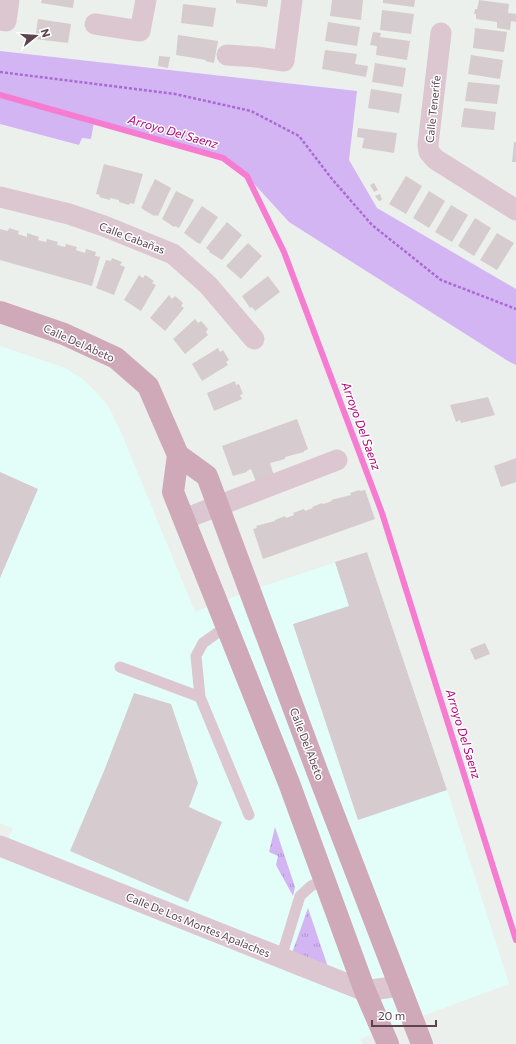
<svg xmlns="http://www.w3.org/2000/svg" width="516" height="1044" viewBox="0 0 516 1044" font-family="Commissioner,sans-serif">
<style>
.commercial{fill:#e3fef9}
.grass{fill:#d3b5f4}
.park{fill:url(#park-tufts)}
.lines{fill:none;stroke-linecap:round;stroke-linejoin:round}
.stream{stroke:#f67cd1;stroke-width:6}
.building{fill:#d6cbce}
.path{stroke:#ab69d5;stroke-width:2.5;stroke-dasharray:3 2;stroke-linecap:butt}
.lane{stroke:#dcc7d0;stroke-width:11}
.street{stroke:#dcc7d0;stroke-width:21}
.primary{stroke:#d0a9b9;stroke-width:22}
.labels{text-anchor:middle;stroke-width:3;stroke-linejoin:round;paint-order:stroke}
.street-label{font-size:11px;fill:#5c434e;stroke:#fff}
.water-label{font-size:12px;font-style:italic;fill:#b2007b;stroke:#fff}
</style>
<defs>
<pattern id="park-tufts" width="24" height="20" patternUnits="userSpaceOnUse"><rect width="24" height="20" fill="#d3b5f4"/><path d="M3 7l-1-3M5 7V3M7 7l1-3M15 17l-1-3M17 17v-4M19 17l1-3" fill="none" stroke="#ae95c8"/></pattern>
</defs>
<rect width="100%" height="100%" fill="#ecf0ed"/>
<path class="commercial" d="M0,346L65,368L81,378L93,389L108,406L120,430L195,612L249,591L367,552L447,790L509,984L360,1039L362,1044H0V856L13,828L0,823Z"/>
<path class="grass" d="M0,51L357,91L349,160L377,208L516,289V365L508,361L289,222L247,176L223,158L94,122L91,139L82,138L79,145L0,124Z"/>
<path class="park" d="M275,827L295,887L293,896L276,865L278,856L269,852Z
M308,908L329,970L292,953Z"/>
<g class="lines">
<path class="stream" d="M0,95L223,158L247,176L284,252L382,513L516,940"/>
</g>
<path class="building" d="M42,0H74L73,8L41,3Z
M236,0H268L267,7L236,3Z
M332,0H363L361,20L330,16Z
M383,0H415L414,7L383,3Z
M479,0L509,4L508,13L516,14V22L511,21L510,30L497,28V22L476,19V14H474L475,9H477Z
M183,4L216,8L213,27L181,23Z
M382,10L414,14L411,34L380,30Z
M38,19L71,24L68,43L35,39Z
M328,22L360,27L357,46L325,41Z
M475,28L507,32L504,52L473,48Z
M373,32L381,33L380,37L410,41L407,60L376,55L377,46L370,45Z
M178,35L218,41L214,63L205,61L206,60L176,55Z
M325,50L357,54L355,64L368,66L366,77L322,69Z
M471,55L503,60L500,79L468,74Z
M159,56L170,57L168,68L158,66Z
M375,63L406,68L403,87L372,82Z
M468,82L500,85L497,104L465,101Z
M371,89L402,94L399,113L368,108Z
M464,108L496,112L494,130L461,127Z
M358,128L397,133L394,153L362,148L364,138L357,137Z
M514,142H516V162H512Z
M104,164L143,174L134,204L130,203L129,205L119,202V200L110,198V200L99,197L100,195L96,194Z
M406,176L422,186L406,214L389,204Z
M155,179L171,188L158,216L155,215L154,216L141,208Z
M374,183L378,190L374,192L370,185Z
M176,191L194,200L179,228L175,226L174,227L162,219Z
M429,191L445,201L429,228L413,218Z
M380,194L382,200L379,201L375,196Z
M451,205L468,215L452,242L435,232Z
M202,206L218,217L200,244L196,242L184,233Z
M475,218L491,228L474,256L458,246Z
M227,222L242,235L222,260L209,252L210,251L206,248Z
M9,228L19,231L18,234L27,237V233L39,237L38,240L46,242L47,239L58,242L57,245L65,247L66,244L77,247L76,250L85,253L86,249L96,252L95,256L100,257L92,286L0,260V229L8,231Z
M497,233L514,243L497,270L480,260Z
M248,243L262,256L241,279L226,266Z
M112,258L122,262L120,265L125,267L114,295L96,288L106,260L111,261Z
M139,275L143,278L145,275L154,281L152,283L156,285L141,311L124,300Z
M268,276L280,292L255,311L252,307L250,308L242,296Z
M169,295L172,299L175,296L183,303L181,306L184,308L165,331L150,318Z
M195,319L198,323L201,321L208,329L206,332L208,335L185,354L173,339Z
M218,348L220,352L223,350L229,360L226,362L228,365L202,381L192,364Z
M235,381L236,385L239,384L243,394L240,395L242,399L214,411L207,393Z
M488,397L495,415L461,423L460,420L456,422L450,405Z
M297,419L308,449L304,451V452L285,457V459L270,463L274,476L256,482L251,469L247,471V472L233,476L222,446Z
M516,458V482L501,487L494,466Z
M0,472L38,489L0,578Z
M359,490L360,491L365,490L375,519L263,559L253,529L257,528L256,526L275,521V520L285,516L286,518L294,515L293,513L304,509L305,511L313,508L312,507L322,503L323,504L327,503L332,501L331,500L351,495L350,493Z
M367,552L447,790L358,820L293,624L349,606L335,562Z
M485,643L490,654L475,660L470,649Z
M134,693L171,704L198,783L189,807L222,822L188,902L70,851L104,771Z"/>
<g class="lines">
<path class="path" d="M0,72L175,94L251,111L299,136L332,179L372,225L441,280L516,309"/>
<path class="lane" d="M227,626L203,643L196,656L200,697L249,815
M120,667L200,697
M281,958L300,896L311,886L324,880"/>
<path class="street" d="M0,20L6,21L9,0
M95,24L140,31L146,0
M441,33L428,145L429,152L435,159L516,210
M227,55L257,57L284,61L292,0
M0,197L69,214L104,226L173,254L208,285L254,339
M184,519L337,460
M0,846L365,991L399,986"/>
<path class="primary" d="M0,312L64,334L116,358L148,386L178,455L173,492L289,783L365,991L388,1044
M178,455L207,476L317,771L422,1044"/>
</g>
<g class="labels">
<g class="street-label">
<text transform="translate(433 109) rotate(-84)" y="4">Calle Tenerife</text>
<text transform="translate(132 238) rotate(21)" y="4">Calle Cabañas</text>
<text transform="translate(79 343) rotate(24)" y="4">Calle Del Abeto</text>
<text transform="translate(307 744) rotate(69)" y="4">Calle Del Abeto</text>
<text transform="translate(198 925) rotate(22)" y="4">Calle De Los Montes Apalaches</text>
</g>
<g class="water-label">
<text transform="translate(173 132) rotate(16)" y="4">Arroyo Del Saenz</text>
<text transform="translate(361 426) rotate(70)" y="4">Arroyo Del Saenz</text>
<text transform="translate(463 734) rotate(73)" y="4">Arroyo Del Saenz</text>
</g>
</g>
<g transform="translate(36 36) rotate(73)" stroke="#ffffff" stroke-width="3" paint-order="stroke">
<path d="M0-3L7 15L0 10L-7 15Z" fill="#5c434e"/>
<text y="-6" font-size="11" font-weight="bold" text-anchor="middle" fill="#5c434e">N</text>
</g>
<path d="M372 1020v6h64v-6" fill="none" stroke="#5c434e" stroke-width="2"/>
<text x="378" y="1020" font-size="12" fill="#5c434e" stroke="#ffffff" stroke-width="3" paint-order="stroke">20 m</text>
</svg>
